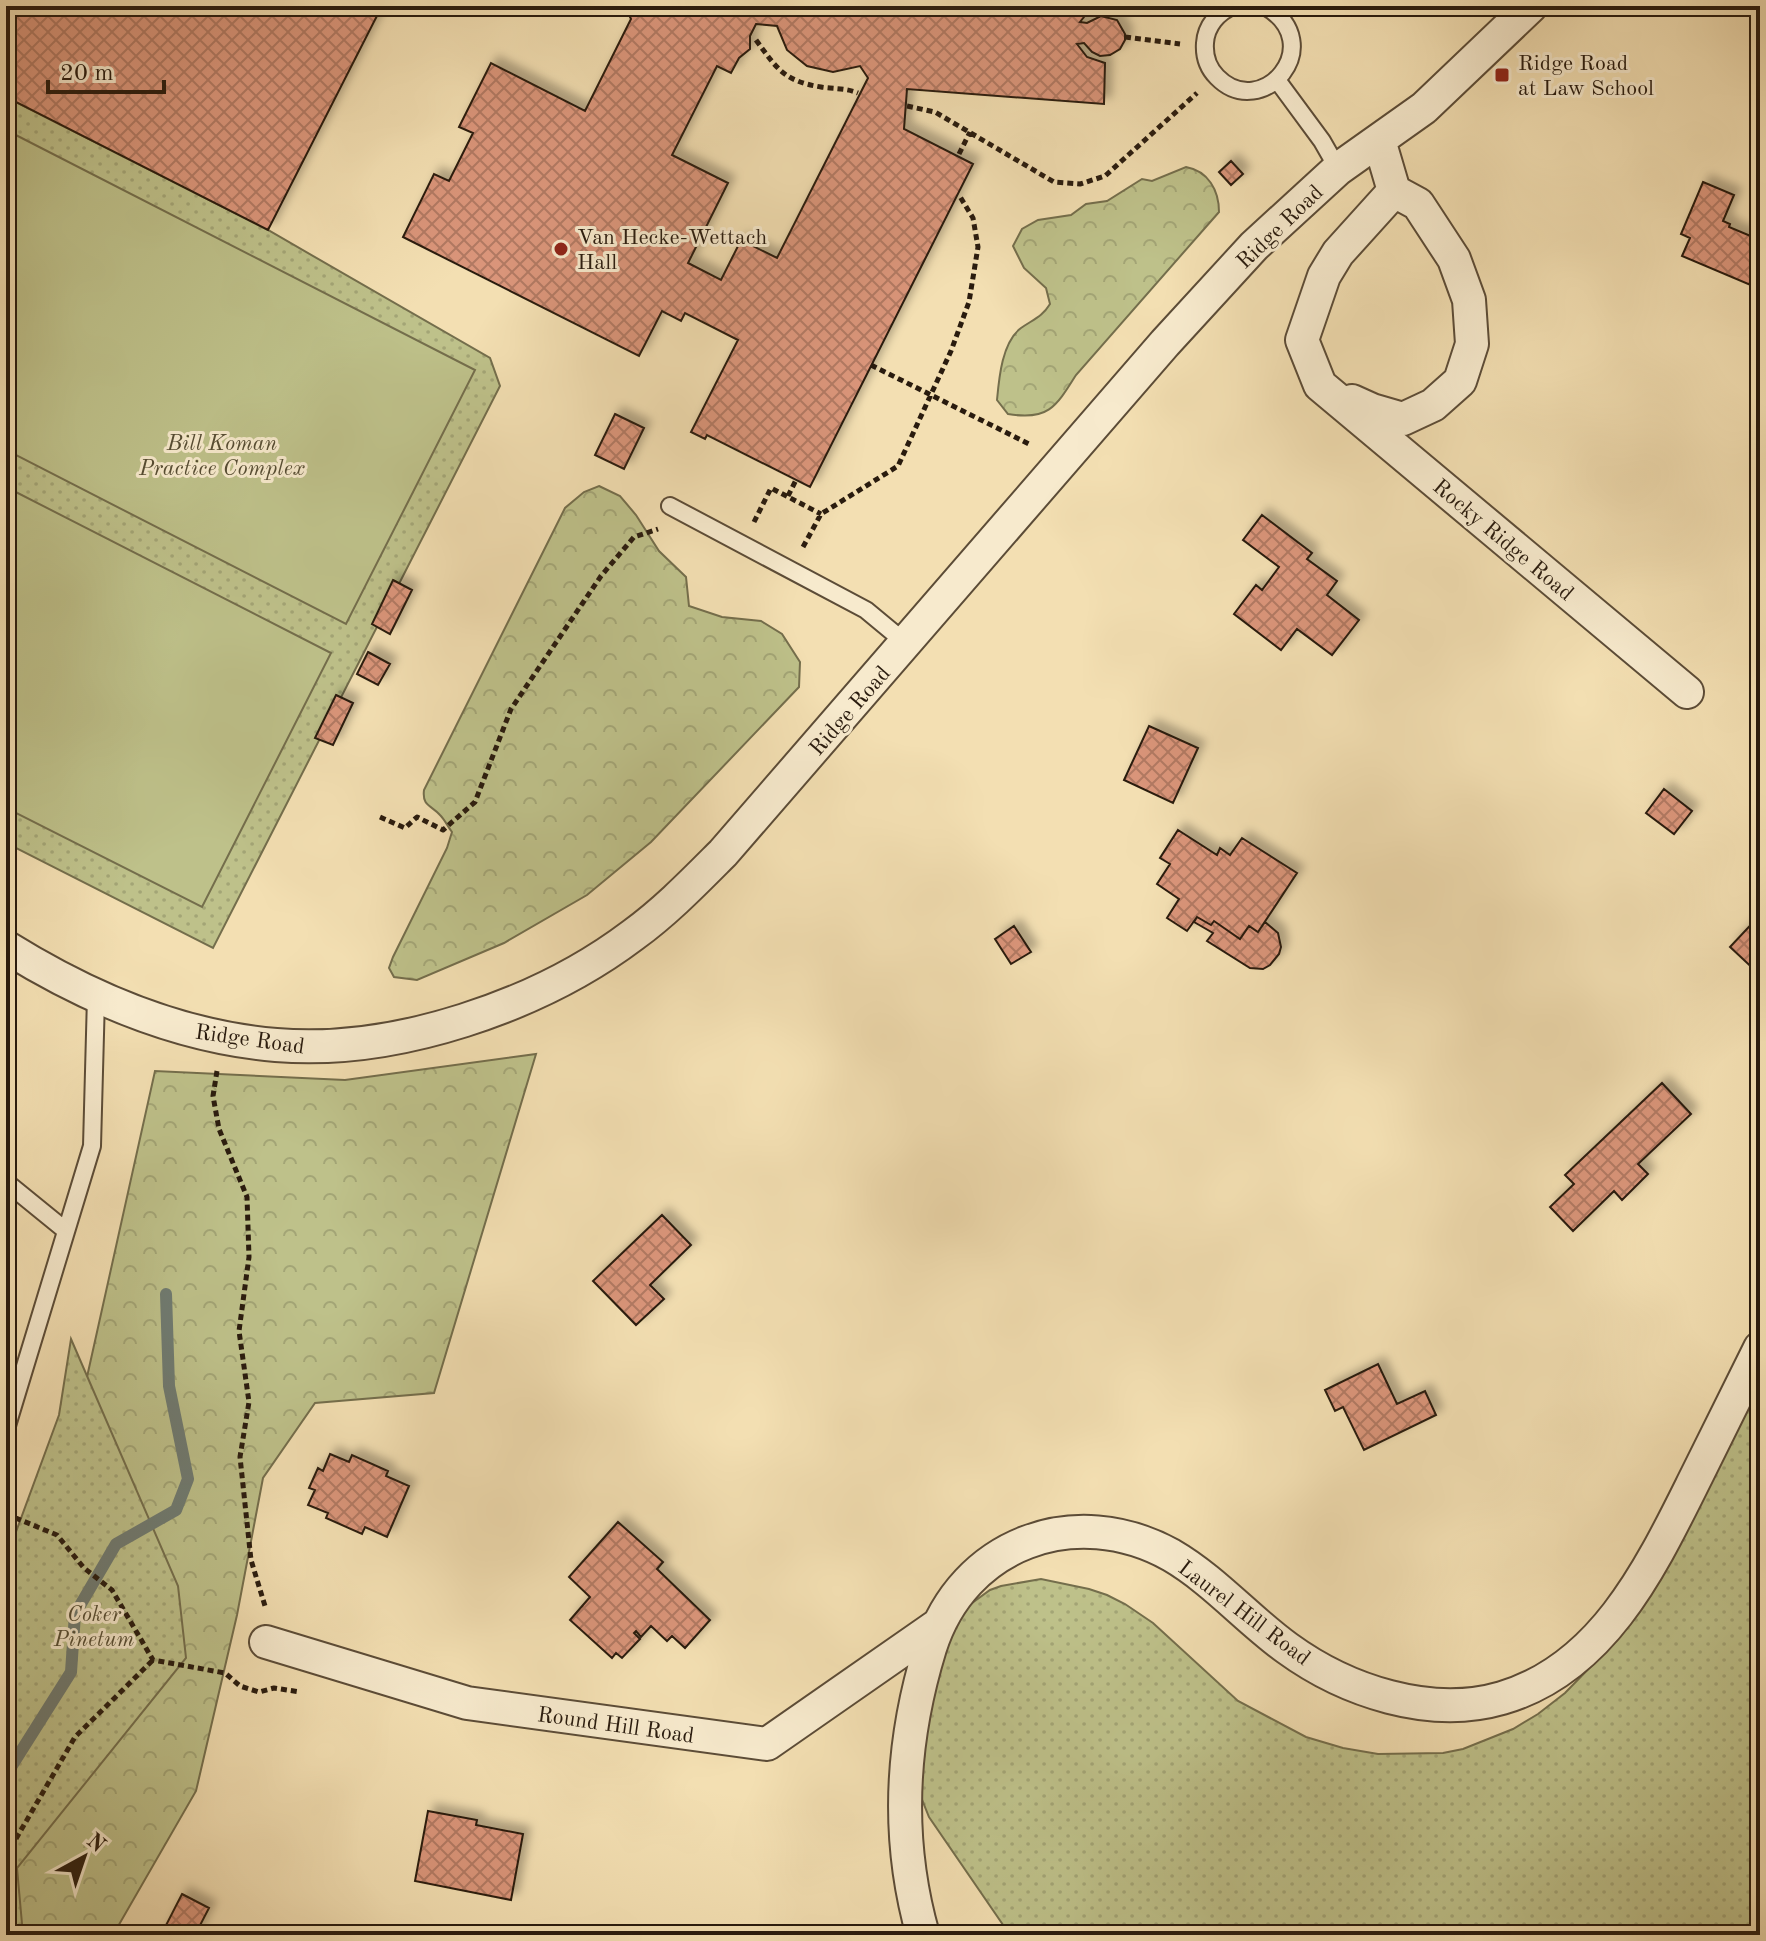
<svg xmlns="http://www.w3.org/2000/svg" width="1766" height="1941" viewBox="0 0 1766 1941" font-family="'Old Standard TT',serif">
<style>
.forest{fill:url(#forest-crowns);stroke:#746e4c;stroke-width:2}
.park{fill:url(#park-dots);stroke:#746e4c;stroke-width:2}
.pitch{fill:#bec18a;stroke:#746e4c;stroke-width:2}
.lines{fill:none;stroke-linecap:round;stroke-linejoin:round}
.stream{stroke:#6f7b72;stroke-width:12}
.building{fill:url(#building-cross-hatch);stroke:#291b0e;stroke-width:2;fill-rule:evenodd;filter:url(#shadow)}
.service-casing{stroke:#5c4c37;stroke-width:20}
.minor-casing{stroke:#5c4c37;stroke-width:36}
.path{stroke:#291b0e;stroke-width:5;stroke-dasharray:6 4;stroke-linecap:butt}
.service{stroke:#f7eacd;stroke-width:16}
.minor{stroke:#f7eacd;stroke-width:32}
.poi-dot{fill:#8f2418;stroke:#f7eacd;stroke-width:3}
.labels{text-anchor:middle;stroke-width:6;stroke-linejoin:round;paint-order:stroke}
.poi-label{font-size:22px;fill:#291b0e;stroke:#f7eacd;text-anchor:start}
.street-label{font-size:22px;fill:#291b0e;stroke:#f7eacd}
.park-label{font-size:22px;font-style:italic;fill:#564d33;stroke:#f7eacd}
</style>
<defs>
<pattern id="forest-crowns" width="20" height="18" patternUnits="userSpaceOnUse" patternTransform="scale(2)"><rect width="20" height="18" fill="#bec18a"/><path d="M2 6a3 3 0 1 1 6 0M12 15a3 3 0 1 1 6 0" fill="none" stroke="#a3a576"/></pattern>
<pattern id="park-dots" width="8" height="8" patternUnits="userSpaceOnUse" patternTransform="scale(2)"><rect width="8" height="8" fill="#bec18a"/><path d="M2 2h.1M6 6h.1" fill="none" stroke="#a3a576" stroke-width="1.8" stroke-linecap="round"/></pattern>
<pattern id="building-cross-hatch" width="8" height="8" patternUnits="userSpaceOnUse" patternTransform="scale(2)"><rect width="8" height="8" fill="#da957a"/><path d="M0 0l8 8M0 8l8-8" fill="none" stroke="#b17962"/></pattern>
<filter id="shadow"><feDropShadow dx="7" dy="-7" stdDeviation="4" flood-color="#0004"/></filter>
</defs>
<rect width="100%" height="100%" fill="#f3dfb2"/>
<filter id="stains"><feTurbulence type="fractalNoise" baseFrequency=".0025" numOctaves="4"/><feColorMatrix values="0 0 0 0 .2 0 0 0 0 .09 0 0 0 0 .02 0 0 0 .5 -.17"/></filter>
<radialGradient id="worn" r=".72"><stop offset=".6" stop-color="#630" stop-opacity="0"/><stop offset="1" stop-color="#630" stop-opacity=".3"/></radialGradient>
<path class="forest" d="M1186,167C1208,171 1219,190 1219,212L1076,375C1056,407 1048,421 1008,414L997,400C999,378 1002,342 1021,328C1034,319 1042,317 1050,304L1046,288L1024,268L1013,246L1022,229L1038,220L1071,215L1086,204L1107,201L1142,179L1152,181Z
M599,486L620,496L636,515L659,551L686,577L689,606L722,617L761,621L782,634L800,662L799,687L651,842L587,895L504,943L417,980L394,977L389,968L393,957L447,848L452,832C448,827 445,820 440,815C431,805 422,806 424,790L565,508L584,492Z
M536,1054L434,1393L315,1403L263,1478L237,1615L196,1791L113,1935H6L69,1458L155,1071L345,1080Z"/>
<path class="park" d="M6,97L268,230L490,358L500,386L213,948L6,843Z
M71,1339L178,1586L186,1658L17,1868L23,1935H6V1559L59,1415Z
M1760,1364V1935H1010L929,1817L917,1787L922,1682L968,1606L990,1590L1001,1586L1041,1579L1089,1589L1107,1595L1125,1604L1153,1623L1238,1701L1306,1737L1343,1748L1378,1754L1443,1753L1463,1749L1513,1729L1538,1714L1565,1693L1608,1649Z"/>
<path class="pitch" d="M6,130L475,370L346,624L6,450Z
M6,487L331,653L202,907L6,808Z"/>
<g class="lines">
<path class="stream" d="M6,1775L71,1672L75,1614L116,1544L176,1510L188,1479L169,1386L166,1294"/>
</g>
<path class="building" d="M6,6H382L268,230L6,97Z
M1104,6L1088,12L1080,22L1087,23L1101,16L1117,20L1125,34V40L1120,49L1110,55L1100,56L1092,52L1084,43L1077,44L1087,57L1105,63L1104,104L907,89L904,129L973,164L810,487L707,435L705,439L691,432L738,340L685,313L681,321L662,311L639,356L403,237L434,174L449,181L473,133L459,127L491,63L585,111L631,19L625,6ZM756,24L777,26L787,50L807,66L833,72L860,66L868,78L777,258L741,240L721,280L688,263L728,183L672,155L717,66L731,73L739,58L750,49V36Z
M1231,161L1243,174L1231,185L1219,172Z
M1703,182L1734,195L1723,221L1730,224L1729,227L1760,240V289L1682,256L1690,238L1681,234Z
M615,414L644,428L624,469L595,455Z
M1262,515L1312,553L1307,559L1337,581L1327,595L1359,620L1332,655L1297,629L1281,650L1234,614L1256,585L1262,590L1279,567L1243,540Z
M393,580L412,590L390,634L372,624Z
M368,652L390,664L378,685L357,674Z
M336,695L353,703L333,745L315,738Z
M1149,726L1198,748L1173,803L1124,780Z
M1664,789L1692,811L1674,834L1646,813Z
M1178,830L1217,855L1220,848L1230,855L1242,838L1297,873L1258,932L1249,926L1240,939L1214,921L1211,925L1197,917L1187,931L1167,918L1179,899L1157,884L1170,864L1160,858Z
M1760,915V975L1730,947Z
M1197,917L1211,925L1214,921L1240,939L1249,926L1258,932L1265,922L1278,933L1281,947L1279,954L1270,965L1263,969L1250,968L1207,941L1213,933L1194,922Z
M1014,926L1031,952L1011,964L995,939Z
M1662,1083L1691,1114L1638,1164L1648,1174L1622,1200L1614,1191L1573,1231L1550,1207L1574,1184L1565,1175Z
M662,1215L691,1245L650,1285L664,1299L636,1325L593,1281Z
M1378,1364L1397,1404L1425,1391L1436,1415L1364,1450L1343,1407L1335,1411L1325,1390Z
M330,1454L349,1462L352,1455L388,1471L386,1476L409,1486L387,1537L365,1527L362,1534L326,1518L328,1513L308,1505L315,1490L309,1488L318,1468L323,1471Z
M618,1522L663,1562L657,1569L710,1620L685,1648L672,1636L667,1641L651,1626L641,1637L636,1631L634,1633L640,1639L622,1658L616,1653L612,1658L570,1620L590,1597L569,1577Z
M428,1811L477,1820L476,1825L523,1834L511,1900L415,1881Z
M182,1894L209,1908L195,1935H161Z"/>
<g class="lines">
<defs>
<path id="service" d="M1233,6C1218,12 1206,26 1205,43C1204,57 1208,68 1217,77C1262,123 1330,44 1265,6
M1277,80L1322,141L1338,169
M670,506L866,610L907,644
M6,1182L65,1230
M6,1429L92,1146L96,997"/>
<path id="minor" d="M1379,140L1394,191L1338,253L1324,276L1302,340L1320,385L1687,692
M1352,401L1372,410L1403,419L1433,405L1460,381L1472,344L1469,300L1454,259L1418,204L1394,191
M6,947C88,998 179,1037 276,1045C395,1055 539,1006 633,935C666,911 694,882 723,853L1165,343L1254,246L1338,169L1424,108L1531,6
M266,1642L467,1703L767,1744L938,1625
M923,1935C896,1840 901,1742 930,1648C963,1543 1075,1502 1171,1555C1214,1580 1247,1619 1287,1648C1346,1691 1430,1719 1502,1698C1605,1668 1653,1563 1697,1475C1718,1433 1739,1390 1760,1348"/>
</defs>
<use href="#service" class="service-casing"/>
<use href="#minor" class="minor-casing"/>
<path class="path" d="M1125,37L1180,44
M756,40C777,69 784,81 821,87C834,89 846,88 858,93
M907,106L935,112L1054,182L1080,184L1105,176L1197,93
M959,154L970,132
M871,365L1029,444
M788,496L796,480
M754,522L771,488L821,514
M803,547L821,514L898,466L951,351L969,302L978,247L973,218L959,195
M380,817L405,828L417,817L443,830L475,802L511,709L601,576L634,537L658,529
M217,1071L213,1096L219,1129L247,1197L249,1257L239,1331L249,1402L240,1457L251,1560L265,1606
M6,1514L57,1535L84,1568L112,1590L153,1660L225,1673L240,1686L259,1692L274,1688L300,1692
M6,1856L75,1737L153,1660"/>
<use href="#service" class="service"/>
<use href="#minor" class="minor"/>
</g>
<g class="poi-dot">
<rect x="1494" y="67" width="16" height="16" rx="4"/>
<circle cx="561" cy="249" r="8"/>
</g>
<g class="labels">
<g class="poi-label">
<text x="1518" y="70">Ridge Road<tspan x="1518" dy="25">at Law School</tspan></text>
<text x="577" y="244">Van Hecke-Wettach<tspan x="577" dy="25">Hall</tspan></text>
</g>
<g class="street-label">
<text transform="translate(1279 226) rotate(-44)" y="8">Ridge Road</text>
<text transform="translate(1504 539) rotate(40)" y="8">Rocky Ridge Road</text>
<text transform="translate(849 710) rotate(-49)" y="8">Ridge Road</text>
<text transform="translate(250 1038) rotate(8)" y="8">Ridge Road</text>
<text transform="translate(1245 1612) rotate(37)" y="8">Laurel Hill Road</text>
<text transform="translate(616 1724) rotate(8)" y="8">Round Hill Road</text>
</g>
<g class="park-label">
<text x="222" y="450">Bill Koman<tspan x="222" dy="25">Practice Complex</tspan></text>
<text x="94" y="1621">Coker<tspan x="94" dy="25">Pinetum</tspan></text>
</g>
</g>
<rect width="1766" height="1941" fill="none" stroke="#f3dfb2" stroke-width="32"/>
<rect x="8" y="8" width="1750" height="1925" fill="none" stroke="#291b0e" stroke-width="4"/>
<rect x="16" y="16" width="1734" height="1909" fill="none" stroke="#291b0e" stroke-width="2"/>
<g transform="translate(84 1857) rotate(40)" stroke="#f7eacd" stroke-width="6" paint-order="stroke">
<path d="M0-6L14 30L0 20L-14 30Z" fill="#291b0e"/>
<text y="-12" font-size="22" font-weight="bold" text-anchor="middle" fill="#291b0e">N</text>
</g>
<path d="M48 80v12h116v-12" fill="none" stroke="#291b0e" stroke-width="4"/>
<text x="60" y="80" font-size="24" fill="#291b0e" stroke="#f7eacd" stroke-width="6" paint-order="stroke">20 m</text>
<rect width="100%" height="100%" filter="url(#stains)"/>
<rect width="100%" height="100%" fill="url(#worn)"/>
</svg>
